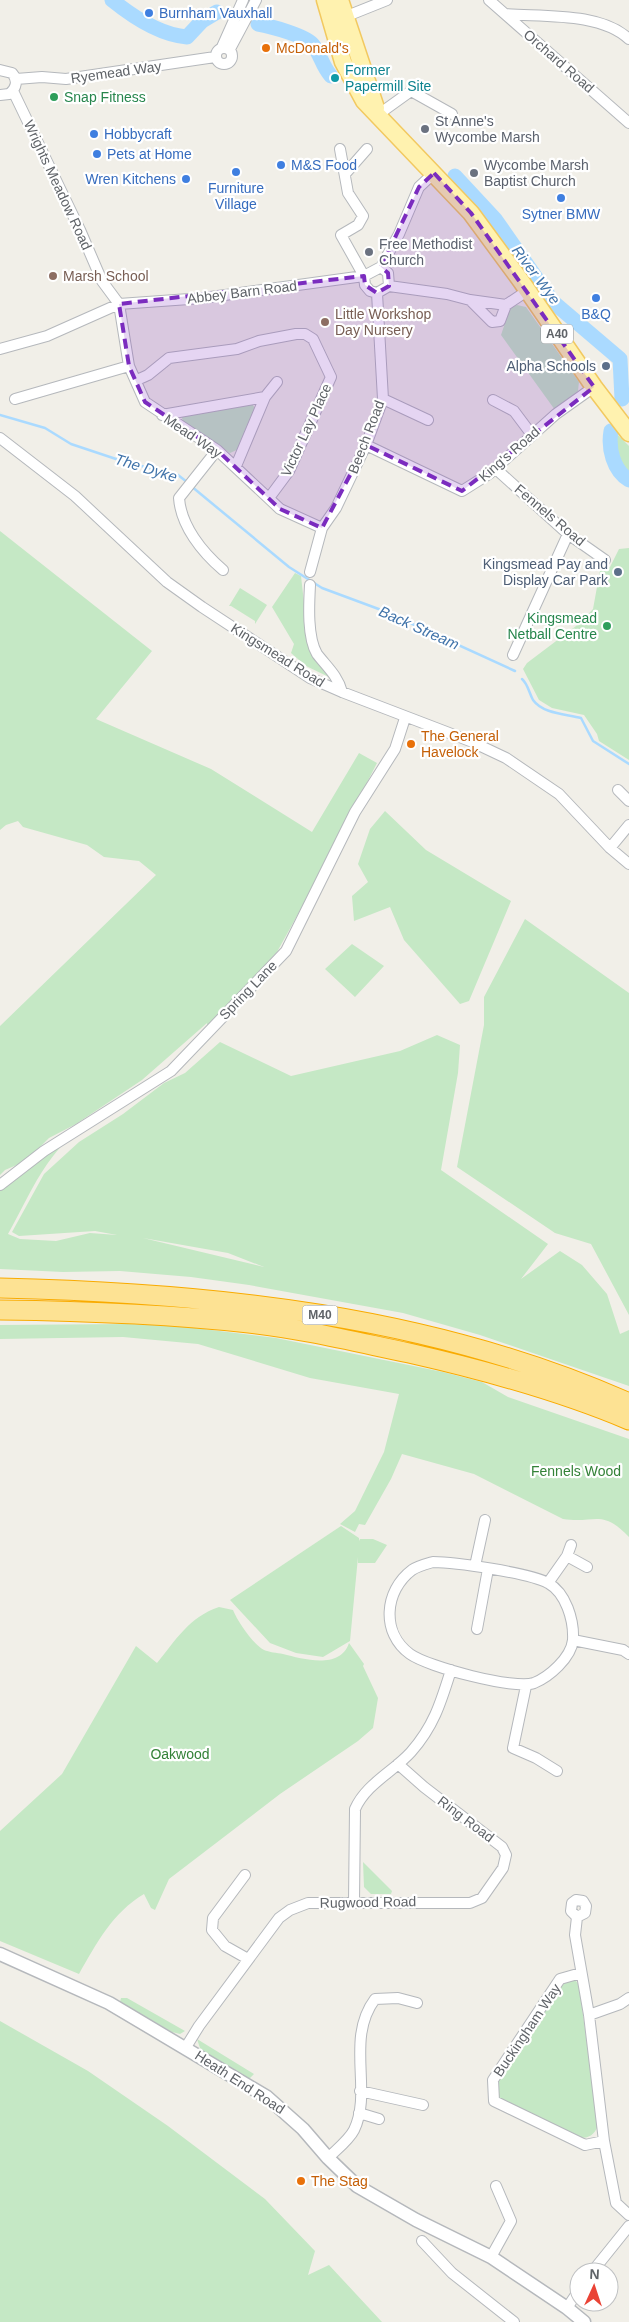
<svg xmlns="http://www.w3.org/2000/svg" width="629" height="2322" viewBox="0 0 629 2322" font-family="Helvetica,sans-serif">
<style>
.green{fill:#c5e8c5;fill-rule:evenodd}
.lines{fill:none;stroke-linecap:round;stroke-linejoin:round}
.stream{stroke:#aadaff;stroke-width:2.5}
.river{stroke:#aadaff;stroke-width:15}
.minor-casing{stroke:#b5b8bc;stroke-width:12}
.tertiary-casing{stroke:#b5b8bc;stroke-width:15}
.primary-casing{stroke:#f2c960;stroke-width:19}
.motorway-casing{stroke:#f9ab00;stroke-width:21}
.minor{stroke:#fff;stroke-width:10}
.tertiary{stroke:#fff;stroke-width:12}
.primary{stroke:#fff2af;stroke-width:16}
.motorway{stroke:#fde293;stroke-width:19}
.marked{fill:#7b2cbf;fill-opacity:0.2;stroke:#7b2cbf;stroke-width:4;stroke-dasharray:10 6;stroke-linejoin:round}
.shop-dot{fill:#3f7fe0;stroke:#fff;stroke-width:2}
.food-dot{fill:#e8710a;stroke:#fff;stroke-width:2}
.culture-dot{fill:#0f9aa8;stroke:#fff;stroke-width:2}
.leisure-dot{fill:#2e9e5b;stroke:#fff;stroke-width:2}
.worship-dot{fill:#6b7280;stroke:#fff;stroke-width:2}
.education-dot{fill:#8d6e63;stroke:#fff;stroke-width:2}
.service-dot{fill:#5c6f8a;stroke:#fff;stroke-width:2}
.labels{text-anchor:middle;stroke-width:4.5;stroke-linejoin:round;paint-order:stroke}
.shield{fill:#fff;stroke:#8f9295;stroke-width:1}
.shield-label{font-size:12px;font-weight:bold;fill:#5f6368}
.shop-label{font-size:14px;fill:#366cbe;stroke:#fff;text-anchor:start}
.food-label{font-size:14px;fill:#c56008;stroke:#fff;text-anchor:start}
.street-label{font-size:14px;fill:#5f6368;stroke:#fff}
.culture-label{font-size:14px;fill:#0d838f;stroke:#fff;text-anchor:start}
.leisure-label{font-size:14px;fill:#27864d;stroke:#fff;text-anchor:start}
.worship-label{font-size:14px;fill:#5b616d;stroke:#fff;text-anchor:start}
.education-label{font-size:14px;fill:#785e54;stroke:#fff;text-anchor:start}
.service-label{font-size:14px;fill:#4e5e75;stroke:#fff;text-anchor:end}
.park-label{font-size:14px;fill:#348238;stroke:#fff}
.water-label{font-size:15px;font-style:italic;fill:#4174aa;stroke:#fff}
</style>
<rect width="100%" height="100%" fill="#f1efe8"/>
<path class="green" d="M517,305L526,307L579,382L578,391L555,410L501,335L510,308Z
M251,402L256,410L239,449L230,453L183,421L180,412Z
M612,429L629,446V476L621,472L609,441Z
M0,531L152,651L96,719L211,769L312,832L359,753L377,763L325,865L277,952L207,1028V1023L142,1080L76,1124L49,1138L26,1161L5,1170L0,1175V1026L156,875L139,861L104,857L87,845L23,827L18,821L6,825L0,830Z
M629,548V760L599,741L597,734L584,715L552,708L539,700L523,669L527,663L580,623L593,609L601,565L610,567L619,549Z
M295,573L301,576L307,629L330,674L329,677L306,666L291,653L294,644L272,607Z
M240,588L267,605L255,624V621L231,606H229Z
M385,811L426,850L511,901L469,1001L460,1004L404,940L390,907L354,921L352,896L368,882L358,864L370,829Z
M525,919L629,993V1315L591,1244L555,1233L457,1167L484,1025V997Z
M352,944L384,966L355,997L325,969Z
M437,1035L460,1045L458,1073L441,1170L548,1244L521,1279L560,1251L582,1265L607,1294L620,1334L629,1330V1386L480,1335L403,1313L249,1285L191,1277L120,1271L63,1272L0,1269V1191L42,1155L66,1141C39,1169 26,1202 8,1234L20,1239L56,1241L90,1233L117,1235L95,1231L19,1236L12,1232L44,1174L79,1142L123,1114L164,1083L185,1073L220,1042L291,1076L400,1051ZM143,1238L228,1253L264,1267Z
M127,1324L179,1326L276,1338L443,1372L482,1382L508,1397L629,1439V1537C601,1508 596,1524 563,1519L474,1474L402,1454L391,1479L365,1525L359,1524L355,1532L340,1524L355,1511L384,1452L399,1394L310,1378L198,1344L123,1337L0,1339V1325Z
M341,1526L359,1538V1541L360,1539H373L387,1545L375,1563H358V1557L350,1641L323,1657L296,1653L270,1643L230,1600Z
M219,1607L233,1610C238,1622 252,1643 264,1650C269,1652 277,1653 283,1654C303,1659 340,1670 349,1643L364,1664L363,1666L378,1698L373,1728L358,1741L280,1794L169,1879L155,1910L151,1908L144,1894C113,1912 96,1944 79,1974L0,1941V1831L62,1774L136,1646L157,1663C176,1640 189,1617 219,1607Z
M363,1862L392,1891L391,1894H371L364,1887Z
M564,1977H573L579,1985L598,2126C594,2135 589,2138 580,2138L501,2100L495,2095L493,2085Z
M121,1998H127L185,2031L180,2034L172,2032L120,2002Z
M0,2021L88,2071L168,2126L265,2199L315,2251L308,2275L329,2265L382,2322H0Z
M197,2039L254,2074L249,2079L201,2051Z"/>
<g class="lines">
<path class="stream" d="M0,415L45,428L71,444L125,462L178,475L187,482
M191,486L289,567L322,588L384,611L515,671
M522,679C528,684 529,693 533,700C543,714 566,714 581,718L593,741L629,764"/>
<path class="river" d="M112,0C133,17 160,35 187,37L202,21L217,12
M258,24C270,26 307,36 313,45C321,55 322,66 331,76
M455,176L495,219L553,302L620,359L622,399
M611,431C608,448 613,470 629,480"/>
<defs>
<path id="minor" d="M489,0L629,123
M505,14C543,17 600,12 629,39
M342,18L387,0
M222,47L243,0
M216 56a8 8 0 1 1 16 0a8 8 0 1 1-16 0Z
M230,49L256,0
M0,70L12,73C18,80 17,88 9,94L0,95
M16,79L42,77L66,79L215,57
M13,91L80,230L102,281L119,304L129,366L145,402L217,450L280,509L322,528
M379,114L411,91L452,114
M340,149L348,193L363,216L358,225L341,235L364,276L365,285L370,291L377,293L389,286L388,273L381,267
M345,174L367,149
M389,286L447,294L470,300L506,305L527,291
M470,300L492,322L500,321L506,305
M0,349L47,336L119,304L203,298L364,276L381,267L399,234L419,187L434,173
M137,380L148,375L169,358L237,349L259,341L296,334H305L313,339L331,377L289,471L269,498
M15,399L129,366
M383,399L428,420
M493,400L514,411L532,435
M162,415L265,397L277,382
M0,438L75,496L167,582L202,607L310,678L342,692L470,741L506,758L559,794L610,848L629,864
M366,445L462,491L489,474L556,414L594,387
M217,450L179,498C181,526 202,552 223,570
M236,466L265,397
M496,469L568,534L605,560
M310,572L322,528L336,508L366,445L383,399L377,293
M310,585C309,604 307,637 317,654C327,667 338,676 342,692
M513,655L568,534
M618,790L629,801
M610,848L629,825
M0,1185L44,1151L171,1071L286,951L355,812L395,749L405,718
M567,1556L587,1567
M433,1562C455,1562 529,1573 548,1583C566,1593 574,1620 573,1640C571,1658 549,1677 534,1683C515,1690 428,1667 410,1654C381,1633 384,1591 412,1570C418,1566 426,1564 433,1562Z
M475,1566L485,1520
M548,1583L567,1556L571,1545
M477,1629L488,1569
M573,1640L623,1650L629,1654
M526,1686L513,1748L536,1758L557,1771
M245,1875L213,1918L212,1930L225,1946L248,1959
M354,1902L355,1809C366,1784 393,1772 411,1752C434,1726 441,1702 451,1670
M577,1917L585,1913L586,1906L583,1901L576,1900L572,1903L571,1911L577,1917L575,1935L589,2015L604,2141L616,2203L629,2215
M581,1973L560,1979L493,2080L494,2101L585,2145L604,2141
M589,2015L620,2004L629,1998
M186,2047L199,2026L279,1918L290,1910L308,1903H470L482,1898L503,1868L506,1855L502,1847L424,1787L398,1764
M360,2091L423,2105
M359,2113L379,2119
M328,2158C336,2150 349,2140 354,2130C373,2091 345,2039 375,1999L398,1998L417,2003
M422,2241L452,2273L514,2322
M491,2257L511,2221L496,2186
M592,2272L629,2226
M567,2308L579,2290"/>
<path id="tertiary" d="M0,1954L109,2003L267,2097L303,2129L328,2158L357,2186L416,2220L491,2257L567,2308L584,2322"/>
<path id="primary" d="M325,0L343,62L364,101L471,213L521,281L594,387L629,433
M340,0L376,108"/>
<path id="motorway" d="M0,1288C214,1293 431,1315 629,1403
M0,1310C83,1311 166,1314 249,1323C303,1329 356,1342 409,1353C484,1370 558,1390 629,1420"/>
</defs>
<use href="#minor" class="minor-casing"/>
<use href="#tertiary" class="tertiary-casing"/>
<use href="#primary" class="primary-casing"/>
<use href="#motorway" class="motorway-casing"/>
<use href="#minor" class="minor"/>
<use href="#tertiary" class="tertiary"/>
<use href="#primary" class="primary"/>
<use href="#motorway" class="motorway"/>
</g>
<path class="marked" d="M434,173L471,213L594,387L462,491L366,445L322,528L280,509L217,450L145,402L129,366L119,304L364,276L365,285L377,293L389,286L388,273L381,267L419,187Z"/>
<g class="shop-dot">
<circle cx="149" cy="13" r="5"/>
<circle cx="94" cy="134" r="5"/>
<circle cx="97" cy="154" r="5"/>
<circle cx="281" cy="165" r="5"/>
<circle cx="236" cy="172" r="5"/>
<circle cx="186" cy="179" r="5"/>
<circle cx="561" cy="198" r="5"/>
<circle cx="596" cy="298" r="5"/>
</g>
<g class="food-dot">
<circle cx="266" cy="48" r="5"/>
<circle cx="411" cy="744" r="5"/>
<circle cx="301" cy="2181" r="5"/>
</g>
<circle class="culture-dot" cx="335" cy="78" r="5"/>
<g class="leisure-dot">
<circle cx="54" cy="97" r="5"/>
<circle cx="607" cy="626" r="5"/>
</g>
<g class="worship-dot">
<circle cx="425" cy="129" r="5"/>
<circle cx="474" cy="173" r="5"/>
<circle cx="369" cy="252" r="5"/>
</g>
<g class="education-dot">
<circle cx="53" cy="276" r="5"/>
<circle cx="325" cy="322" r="5"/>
</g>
<g class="service-dot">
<circle cx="606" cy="366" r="5"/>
<circle cx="618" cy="572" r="5"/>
</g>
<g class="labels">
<g class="shield">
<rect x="541" y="324.5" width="32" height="19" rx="4"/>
<rect x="302.5" y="1305.5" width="35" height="19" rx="4"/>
</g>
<g class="shield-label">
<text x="557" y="338">A40</text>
<text x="320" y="1319">M40</text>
</g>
<g class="shop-label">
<text x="159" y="18">Burnham Vauxhall</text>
<text x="104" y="139">Hobbycraft</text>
<text x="107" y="159">Pets at Home</text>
<text x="291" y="170">M&amp;S Food</text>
<text x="176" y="184" text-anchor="end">Wren Kitchens</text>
<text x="236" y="193" text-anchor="middle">Furniture<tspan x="236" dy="16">Village</tspan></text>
<text x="561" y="219" text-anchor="middle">Sytner BMW</text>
<text x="596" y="319" text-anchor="middle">B&amp;Q</text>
</g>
<g class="food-label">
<text x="276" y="53">McDonald's</text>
<text x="421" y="741">The General<tspan x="421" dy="16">Havelock</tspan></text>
<text x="311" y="2186">The Stag</text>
</g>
<g class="street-label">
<text transform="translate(559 61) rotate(41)" y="5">Orchard Road</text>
<text transform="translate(116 72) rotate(-8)" y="5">Ryemead Way</text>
<text transform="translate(58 185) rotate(65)" y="5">Wrights Meadow Road</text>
<text transform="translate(242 292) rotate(-7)" y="5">Abbey Barn Road</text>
<text transform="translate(306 430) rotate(-65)" y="5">Victor Lay Place</text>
<text transform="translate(193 436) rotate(34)" y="5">Mead Way</text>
<text transform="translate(366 437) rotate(-69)" y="5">Beech Road</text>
<text transform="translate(509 454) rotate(-41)" y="5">King's Road</text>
<text transform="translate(550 515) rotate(40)" y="5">Fennels Road</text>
<text transform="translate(278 655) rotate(32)" y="5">Kingsmead Road</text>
<text transform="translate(248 990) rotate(-46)" y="5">Spring Lane</text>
<text transform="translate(466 1819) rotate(37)" y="5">Ring Road</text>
<text transform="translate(368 1902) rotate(-1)" y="5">Rugwood Road</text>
<text transform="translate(527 2030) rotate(-56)" y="5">Buckingham Way</text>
<text transform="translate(240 2082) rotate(33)" y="5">Heath End Road</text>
</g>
<g class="culture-label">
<text x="345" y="75">Former<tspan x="345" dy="16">Papermill Site</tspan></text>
</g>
<g class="leisure-label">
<text x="64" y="102">Snap Fitness</text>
<text x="597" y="623" text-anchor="end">Kingsmead<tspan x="597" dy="16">Netball Centre</tspan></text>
</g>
<g class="worship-label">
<text x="435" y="126">St Anne's<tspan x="435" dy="16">Wycombe Marsh</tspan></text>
<text x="484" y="170">Wycombe Marsh<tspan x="484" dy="16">Baptist Church</tspan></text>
<text x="379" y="249">Free Methodist<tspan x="379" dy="16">Church</tspan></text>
</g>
<g class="education-label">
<text x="63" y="281">Marsh School</text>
<text x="335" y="319">Little Workshop<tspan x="335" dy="16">Day Nursery</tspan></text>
</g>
<g class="service-label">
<text x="596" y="371">Alpha Schools</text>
<text x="608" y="569">Kingsmead Pay and<tspan x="608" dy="16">Display Car Park</tspan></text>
</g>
<g class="park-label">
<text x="576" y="1476">Fennels Wood</text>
<text x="180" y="1759">Oakwood</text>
</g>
<g class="water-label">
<text transform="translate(536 275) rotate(53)" y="5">River Wye</text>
<text transform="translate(146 468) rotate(17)" y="5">The Dyke</text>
<text transform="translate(419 628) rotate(24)" y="5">Back Stream</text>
</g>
</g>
<g transform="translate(594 2287) rotate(3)"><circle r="24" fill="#ffffff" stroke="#bfc1c3"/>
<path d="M0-4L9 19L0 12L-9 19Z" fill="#ea4335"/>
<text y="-8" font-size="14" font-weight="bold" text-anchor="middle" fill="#5f6368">N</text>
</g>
</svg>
